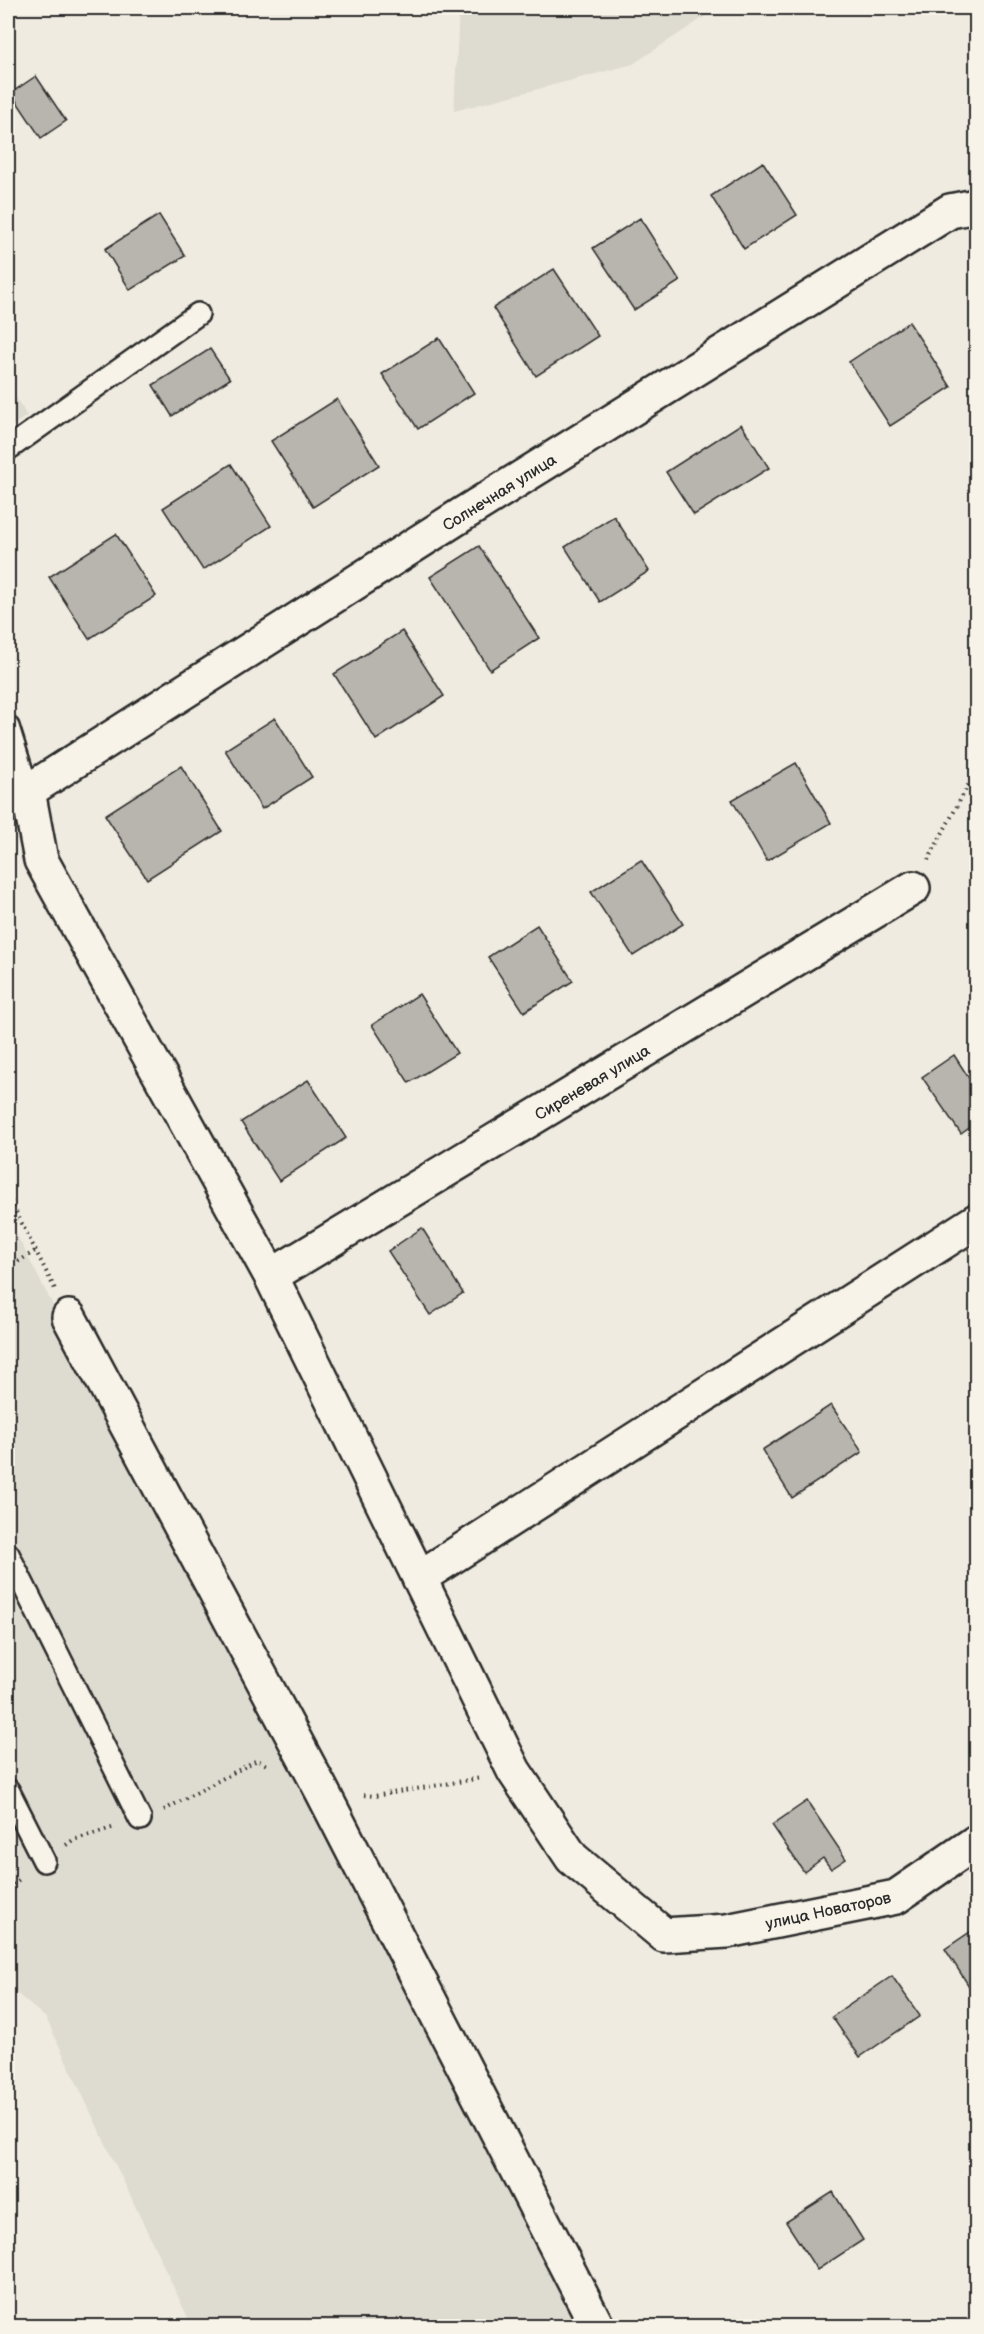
<svg xmlns="http://www.w3.org/2000/svg" width="984" height="2334" viewBox="0 0 984 2334" font-family="'Balsamiq Sans',sans-serif">
<style>
.built{fill:#dedbd1}
.building{fill:#b8b5ae;stroke:#2b2b2b;stroke-width:1.5}
.lines{fill:none;stroke-linecap:round;stroke-linejoin:round}
.lane-casing{stroke:#2b2b2b;stroke-width:26}
.street-casing{stroke:#2b2b2b;stroke-width:38}
.path{stroke:#2b2b2b;stroke-width:4;stroke-dasharray:1.5 4.5;stroke-linecap:butt}
.lane{stroke:#f7f3e8;stroke-width:21}
.street{stroke:#f7f3e8;stroke-width:33}
.labels{text-anchor:middle;stroke-width:4.5;stroke-linejoin:round;paint-order:stroke}
.street-label{font-size:16px;fill:#2b2b2b;stroke:#f7f3e8}
</style>
<rect width="100%" height="100%" fill="#efebe0"/>
<filter id="ink" filterUnits="userSpaceOnUse"><feTurbulence type="fractalNoise" baseFrequency=".0167" numOctaves="2"/><feDisplacementMap in="SourceGraphic" scale="12" xChannelSelector="R" yChannelSelector="G"/><feConvolveMatrix kernelMatrix="1 2 1 2 8 2 1 2 1" color-interpolation-filters="sRGB"/></filter>
<g filter="url(#ink)">
<path class="built" d="M459,8H718L633,64L454,111Z
M8,384L27,416L8,428Z
M8,1218L580,2326H192L46,2018L8,1986Z"/>
<path class="building" d="M36,76L66,121L41,138L11,93Z
M763,162L797,215L744,249L711,196Z
M159,215L185,256L130,290L105,249Z
M640,218L680,281L634,310L593,248Z
M554,269L598,336L536,376L493,308Z
M909,322L951,387L890,426L849,362Z
M439,338L474,393L418,429L382,374Z
M210,349L230,379L172,416L153,385Z
M337,399L379,465L313,507L271,441Z
M741,424L769,468L694,515L666,472Z
M231,464L271,526L203,570L163,508Z
M614,516L649,571L600,602L565,547Z
M116,534L156,596L89,639L49,577Z
M479,546L539,638L490,670L430,577Z
M402,631L444,696L376,740L334,674Z
M275,718L312,777L262,809L225,750Z
M796,763L831,823L767,861L732,800Z
M181,766L222,831L147,879L105,815Z
M641,860L683,924L633,956L591,892Z
M537,925L573,981L524,1012L488,957Z
M419,994L457,1053L409,1083L372,1025Z
M954,1055L976,1089V1123L961,1134L922,1077Z
M308,1080L346,1138L279,1181L241,1122Z
M422,1228L463,1293L430,1315L388,1251Z
M831,1405L862,1452L792,1498L762,1450Z
M807,1801L846,1859L831,1869L823,1858L804,1872L772,1825Z
M976,1928V1997L945,1949Z
M892,1976L920,2016L860,2057L832,2017Z
M833,2192L863,2240L817,2270L786,2222Z"/>
<g class="lines">
<defs>
<path id="lane" d="M8,449L198,314
M8,727L28,791
M8,1554L140,1819
M8,1790L44,1861"/>
<path id="street" d="M976,206L950,211L463,514L28,791L41,860L271,1276L514,1771L572,1858L664,1935L727,1931L896,1897L976,1842
M271,1276L913,888
M69,1317L322,1791L597,2326
M419,1578L976,1221"/>
</defs>
<use href="#lane" class="lane-casing"/>
<use href="#street" class="street-casing"/>
<path class="path" d="M928,860L971,780L976,775
M8,1196L55,1289
M8,1268L35,1251
M364,1795L375,1796L481,1778
M164,1810L257,1760L269,1766
M66,1845L73,1840L115,1827
M8,1888L21,1878"/>
<use href="#lane" class="lane"/>
<use href="#street" class="street"/>
</g>
</g>
<g class="labels">
<g class="street-label">
<text transform="translate(499 492) rotate(-32)" y="6">Солнечная улица</text>
<text transform="translate(592 1082) rotate(-31)" y="6">Сиреневая улица</text>
<text transform="translate(828 1910) rotate(-12)" y="6">улица Новаторов</text>
</g>
</g>
<rect width="984" height="2334" fill="none" stroke="#f7f3e8" stroke-width="30"/>
<rect x="15" y="15" width="954" height="2304" fill="none" stroke="#2b2b2b" stroke-width="2" filter="url(#ink)"/>
</svg>
